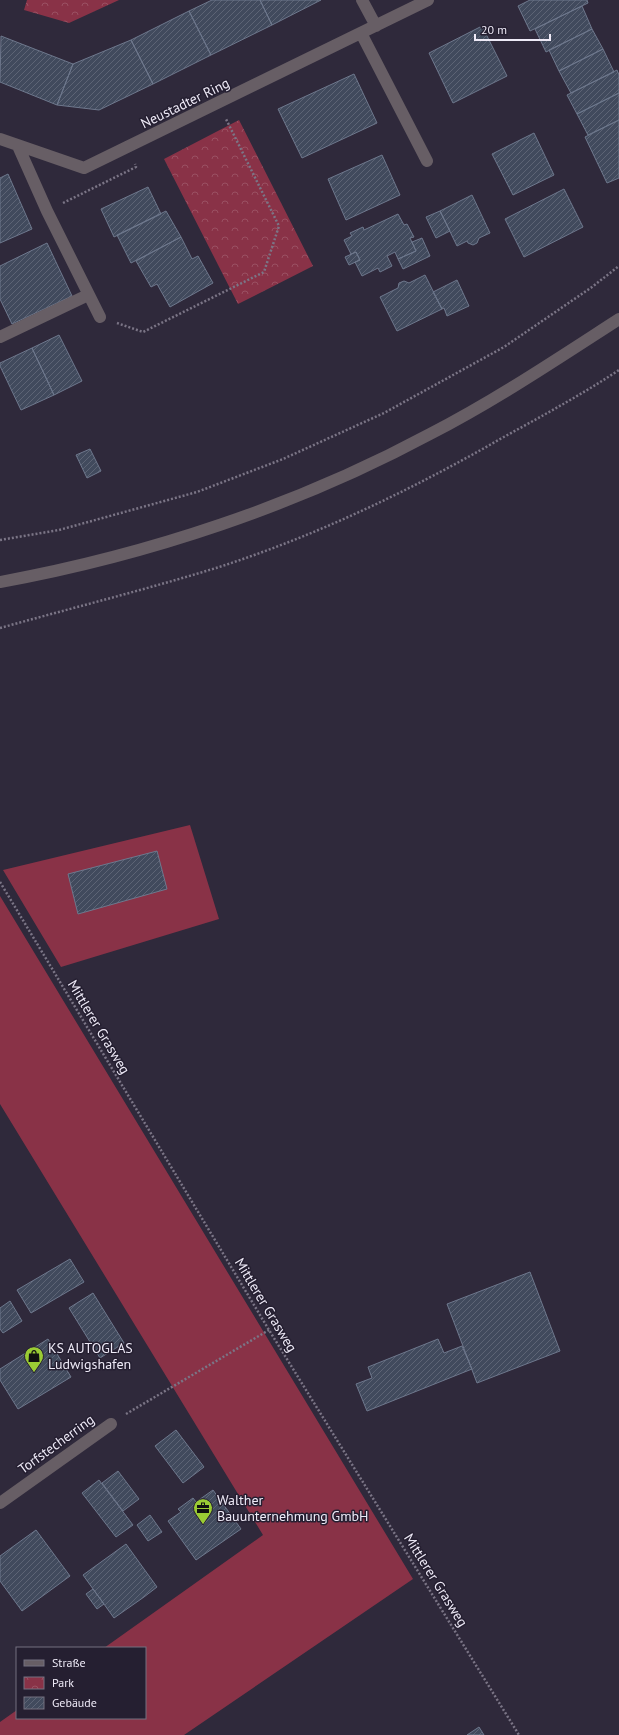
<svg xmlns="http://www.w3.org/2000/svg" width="619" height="1735" viewBox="0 0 619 1735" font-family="'PT Sans',sans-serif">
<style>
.grass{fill:#893247}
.park{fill:url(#park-crowns)}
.building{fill:url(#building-hatch);stroke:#6e788d}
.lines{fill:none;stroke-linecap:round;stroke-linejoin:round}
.path{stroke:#7b7586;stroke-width:2.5;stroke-dasharray:2 2;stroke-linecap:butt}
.minor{stroke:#675e65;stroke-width:12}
.labels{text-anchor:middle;stroke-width:3;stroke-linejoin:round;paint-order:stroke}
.street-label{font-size:14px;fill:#eeeaf7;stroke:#251f31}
.poi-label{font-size:14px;fill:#eeeaf7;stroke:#251f31;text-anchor:start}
</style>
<defs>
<pattern id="park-crowns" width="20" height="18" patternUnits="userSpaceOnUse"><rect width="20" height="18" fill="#893247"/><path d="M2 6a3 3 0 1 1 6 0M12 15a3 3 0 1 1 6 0" fill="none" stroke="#9a5062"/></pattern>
<pattern id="building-hatch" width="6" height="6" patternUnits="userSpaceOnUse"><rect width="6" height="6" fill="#414a5d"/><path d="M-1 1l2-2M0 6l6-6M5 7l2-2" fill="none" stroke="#5d6475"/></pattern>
</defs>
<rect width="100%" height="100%" fill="#2f293b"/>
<path class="grass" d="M190,825L219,919L61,967L3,870Z
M0,896L413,1579L184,1735H0V1722L17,1710V1718H145V1648H104L263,1535L0,1104Z"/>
<path class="park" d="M27,0H119L69,23L24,10Z
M239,120L313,266L238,304L164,159Z"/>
<path class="building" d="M212,0H260L272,25L211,55L189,11Z
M260,0H321L272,25Z
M530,0H587L588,3L530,31L518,6Z
M582,6L592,29L546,52L535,29Z
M189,11L211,55L153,84L131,40Z
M482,26L507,76L453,103L429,53Z
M592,29L603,49L559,71L549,50Z
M1,36L73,64L57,105L0,82Z
M131,40L153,84L99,110L57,105L73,64Z
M603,49L614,72L571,93L559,71Z
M617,70L619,75V93L577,114L567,95Z
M354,74L377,123L302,158L278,109Z
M619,93V120L588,135L577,114Z
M619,120V178L607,183L585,137Z
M534,133L554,175L513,195L492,154Z
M382,155L400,195L346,220L328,179Z
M8,174L32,229L0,243V178Z
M148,187L161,214L114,237L101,209Z
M564,189L583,227L524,257L505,219Z
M472,195L490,233L479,238L477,243L473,245L468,243L467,241L457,246L440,211Z
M166,211L181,237L131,263L117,235Z
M440,211L450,231L436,238L426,217Z
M398,214L404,225L407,224L414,237L410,238L416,251L398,259L395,252L387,256L392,266L380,272L378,268L362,276L355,262L360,260L356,252L351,254L344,240L352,236L350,233L363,227L364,230Z
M181,237L192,259L198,256L213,283L170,307L157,284L151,287L136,261Z
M422,238L430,256L403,269L398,259L416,251L412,242Z
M47,243L72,296L12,324L0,299V266Z
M356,252L360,260L349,265L345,257Z
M425,275L442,309L397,331L380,297L398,288L399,283L404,281L409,283Z
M457,280L469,306L447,316L444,308L442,309L433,292Z
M59,335L82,381L54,395L32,348Z
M32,348L54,395L21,410L0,366V363Z
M90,449L101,471L87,478L76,455Z
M157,851L167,889L78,914L68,874Z
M70,1259L84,1282L31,1313L17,1290Z
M530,1272L560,1351L477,1383L447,1304Z
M93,1293L124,1343L100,1358L69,1308Z
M10,1301L22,1321L3,1333L0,1329V1308Z
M48,1339L71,1377L18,1409L0,1380V1369Z
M438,1339L444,1353L462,1346L472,1369L367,1411L356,1384L372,1378L368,1367Z
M176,1430L204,1467L183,1483L155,1446Z
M118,1471L139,1499L123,1511L102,1483Z
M99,1480L133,1525L116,1537L82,1493Z
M213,1490L241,1529L196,1560L168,1521L181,1512L178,1509L193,1498L196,1502Z
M150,1515L162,1532L148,1541L137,1525Z
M36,1530L70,1576L22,1611L0,1581V1556Z
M126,1544L157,1587L144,1597L114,1618L83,1575Z
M93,1589L104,1604L97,1609L86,1594Z
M479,1727L484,1735H467Z"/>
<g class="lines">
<path class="path" d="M63,203L136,167L135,164
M117,323L143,332L264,272L279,226L226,119
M0,540L59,530L197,492L283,459L384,413L504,347L592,287L619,266
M0,628C72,608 144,590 216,568C316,536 411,490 502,438C542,416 581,395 619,370
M0,882L269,1330L519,1735
M126,1414L269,1330"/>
<path class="minor" d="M362,0L376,26
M361,33L427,161
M0,139L84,168L428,0
M18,146L47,211L100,317
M0,337L88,295
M0,582C148,555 298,505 430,434C496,400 557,359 619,319
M0,1503L111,1424"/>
</g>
<defs>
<symbol id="shop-pin" viewBox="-11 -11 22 30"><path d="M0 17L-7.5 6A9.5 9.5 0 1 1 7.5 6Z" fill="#9acb34" stroke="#251f31"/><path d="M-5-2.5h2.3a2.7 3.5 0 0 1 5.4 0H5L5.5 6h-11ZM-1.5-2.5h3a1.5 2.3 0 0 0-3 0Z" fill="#111"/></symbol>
<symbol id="office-pin" viewBox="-11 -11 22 30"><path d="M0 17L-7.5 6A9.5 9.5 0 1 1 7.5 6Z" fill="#9acb34" stroke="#251f31"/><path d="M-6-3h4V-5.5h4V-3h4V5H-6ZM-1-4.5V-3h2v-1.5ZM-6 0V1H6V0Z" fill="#111"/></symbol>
</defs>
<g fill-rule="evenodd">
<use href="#shop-pin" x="23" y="1345" width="22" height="30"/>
<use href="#office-pin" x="192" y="1497" width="22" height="30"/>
</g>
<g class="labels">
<g class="street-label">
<text transform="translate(185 103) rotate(-26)" y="5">Neustadter Ring</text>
<text transform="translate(99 1027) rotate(59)" y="5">Mittlerer Grasweg</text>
<text transform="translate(266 1305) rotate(59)" y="5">Mittlerer Grasweg</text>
<text transform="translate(56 1444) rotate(-36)" y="5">Torfstecherring</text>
<text transform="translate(436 1580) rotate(58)" y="5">Mittlerer Grasweg</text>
</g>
<g class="poi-label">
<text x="48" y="1353">KS AUTOGLAS<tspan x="48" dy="16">Ludwigshafen</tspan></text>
<text x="217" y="1505">Walther<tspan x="217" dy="16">Bauunternehmung GmbH</tspan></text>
</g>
</g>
<rect x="16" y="1647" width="130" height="72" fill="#251f31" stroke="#757080"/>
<rect x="24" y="1660" width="20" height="6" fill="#675e65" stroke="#757080"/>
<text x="52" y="1667" font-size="12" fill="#eeeaf7">Straße</text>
<rect x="24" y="1677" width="20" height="12" fill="url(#park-crowns)" stroke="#757080"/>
<text x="52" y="1687" font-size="12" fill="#eeeaf7">Park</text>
<rect x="24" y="1697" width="20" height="12" fill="url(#building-hatch)" stroke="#757080"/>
<text x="52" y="1707" font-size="12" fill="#eeeaf7">Gebäude</text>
<path d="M475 34v6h75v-6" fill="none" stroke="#eeeaf7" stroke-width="2"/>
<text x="481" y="34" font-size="12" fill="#eeeaf7" stroke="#251f31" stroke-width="3" paint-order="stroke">20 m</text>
</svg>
